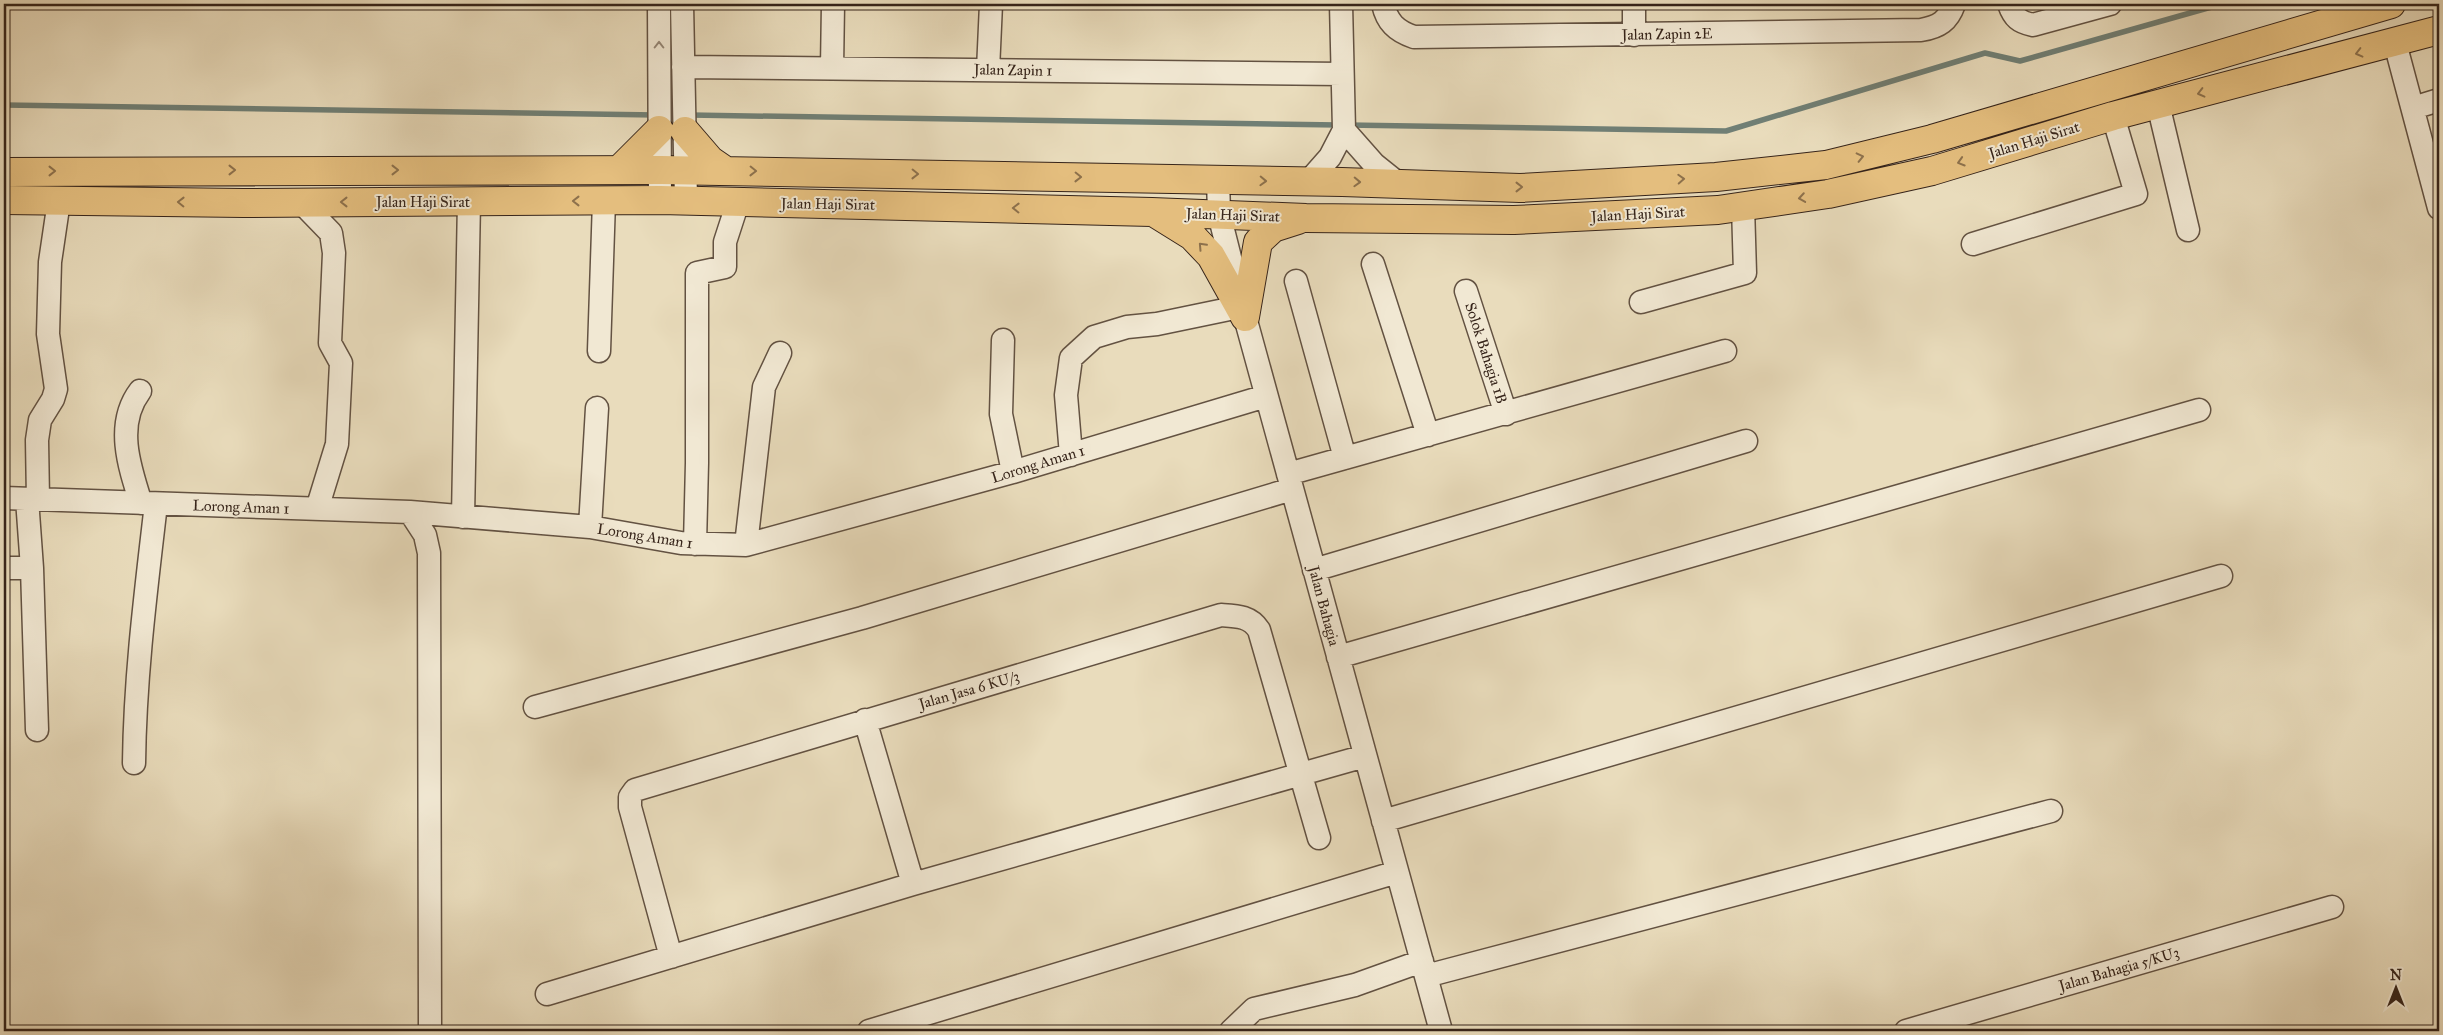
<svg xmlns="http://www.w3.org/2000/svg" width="2443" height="1035" viewBox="0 0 2443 1035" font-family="'IM FELL Great Primer',serif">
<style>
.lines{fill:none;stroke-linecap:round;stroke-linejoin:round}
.stream{stroke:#707f75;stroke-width:5.5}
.minor-casing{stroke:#635242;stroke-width:25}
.major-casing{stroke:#36241a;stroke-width:30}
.minor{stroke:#f1e8d3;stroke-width:22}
.major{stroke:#e4be7e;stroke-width:28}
.oneway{stroke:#948676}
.oneway2{stroke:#8d714c}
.labels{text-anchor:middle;stroke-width:4;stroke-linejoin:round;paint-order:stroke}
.street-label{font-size:15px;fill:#36241a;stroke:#f1e8d3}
</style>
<rect width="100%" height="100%" fill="#e9dcbc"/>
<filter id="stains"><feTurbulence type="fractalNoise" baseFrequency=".004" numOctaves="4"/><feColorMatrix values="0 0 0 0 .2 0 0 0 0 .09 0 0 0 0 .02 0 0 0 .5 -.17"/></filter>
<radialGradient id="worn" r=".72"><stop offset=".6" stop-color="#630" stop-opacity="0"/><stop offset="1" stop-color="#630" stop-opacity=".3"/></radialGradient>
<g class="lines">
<path class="stream" d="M4,105L656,115
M690,115L1338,125
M1347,125L1726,131L1985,53L2020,61L2222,4"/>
<defs>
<path id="minor" d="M659,4L660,200
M682,4L686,201
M1383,4C1387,22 1396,31 1414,37L1921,30C1939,27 1948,21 1954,4
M2009,4C2014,18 2019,22 2033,25L2110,4
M1634,35V4
M2395,43L2439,208
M683,67L1342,74
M832,68L833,4
M988,70L991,4
M2158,104L2188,230
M2413,108L2439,100
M1344,130L1374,164L1399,184
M1218,179L1219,214L1245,317L1441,1031
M1308,182L1330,157L1344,130L1341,4
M301,202L331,233L334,253L330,343L341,363L337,444L317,509
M1973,244L2136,194L2113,116
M1373,264L1428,435
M1296,281L1345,458
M1466,291L1506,414
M1641,302L1745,273L1743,206
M1003,340L1001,414L1013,472
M599,351L604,201
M140,391C115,424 129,466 141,503
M1071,455L1066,395L1071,358L1094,337L1127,327L1157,324L1239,307
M1288,474L1725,351
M4,498L410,512L590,527L681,543L746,545L1013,472L1266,396
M27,499L32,568L37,730
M38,500L37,440L40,420L53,399L56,389L48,334L50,262L59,201
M410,512L425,535L429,553L430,1031
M463,517L469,201
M590,527L597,408
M695,544L697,463V273L725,267V242L738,202
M746,545L764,387L780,353
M4,568H32
M1314,570L1746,441
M1338,657L2199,410
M535,707L862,618L1292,489
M865,720L913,884
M134,763C135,676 146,590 156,504
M1383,821L2221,576
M671,957L630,807V797L635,790L1221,615C1237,616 1250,616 1259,630L1319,838
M1426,976L2051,811
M547,994L913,884L1365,756
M869,1031L1397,872
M1231,1031L1254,1009L1355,985L1422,961
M1906,1031L2332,907"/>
<path id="major" d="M685,131L710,160L726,171
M619,170L659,130
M4,172L661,170L1342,182L1520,188L1716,177L1826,165L1932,139L2391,4
M4,200L243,203L660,200L1152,212L1306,218L1514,220L1718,210L1828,194L1932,171L2113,116L2439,30
M1155,213L1192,236L1211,256L1245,317
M1245,317L1258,242L1273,228L1298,220"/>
</defs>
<use href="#minor" class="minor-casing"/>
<use href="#major" class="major-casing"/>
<use href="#minor" class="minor"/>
<use href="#major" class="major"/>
</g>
<defs><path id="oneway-chevron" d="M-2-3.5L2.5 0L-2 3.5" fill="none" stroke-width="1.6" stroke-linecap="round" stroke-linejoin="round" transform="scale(1.25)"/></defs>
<use class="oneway" href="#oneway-chevron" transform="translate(659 45) rotate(-90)"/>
<g class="oneway2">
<use href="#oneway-chevron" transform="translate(2359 53) rotate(166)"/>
<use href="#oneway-chevron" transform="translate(2201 93) rotate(166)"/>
<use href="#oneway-chevron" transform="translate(1860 157) rotate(-13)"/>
<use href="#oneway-chevron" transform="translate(1961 162) rotate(163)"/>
<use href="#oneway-chevron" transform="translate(232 170)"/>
<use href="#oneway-chevron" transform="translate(395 170)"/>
<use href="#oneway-chevron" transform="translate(52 171)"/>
<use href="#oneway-chevron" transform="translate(753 171) rotate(1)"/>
<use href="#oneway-chevron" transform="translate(915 174) rotate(1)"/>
<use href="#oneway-chevron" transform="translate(1078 177) rotate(1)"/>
<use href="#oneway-chevron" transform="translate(1681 179) rotate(-3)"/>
<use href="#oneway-chevron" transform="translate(1263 181) rotate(2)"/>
<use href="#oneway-chevron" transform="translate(1357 182) rotate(2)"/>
<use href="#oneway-chevron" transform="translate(1519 187)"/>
<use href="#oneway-chevron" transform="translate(1802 198) rotate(171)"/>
<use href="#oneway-chevron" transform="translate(576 201) rotate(180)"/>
<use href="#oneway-chevron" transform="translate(181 202) rotate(-179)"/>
<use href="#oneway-chevron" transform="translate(344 202) rotate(180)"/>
<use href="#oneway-chevron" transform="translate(1016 208) rotate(-179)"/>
<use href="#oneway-chevron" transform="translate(1202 246) rotate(-133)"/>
</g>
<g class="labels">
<g class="street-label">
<text transform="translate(1667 34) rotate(-1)" y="5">Jalan Zapin 2E</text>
<text transform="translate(1013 70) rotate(1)" y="5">Jalan Zapin 1</text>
<text transform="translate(2034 140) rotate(-17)" y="5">Jalan Haji Sirat</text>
<text x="423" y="207">Jalan Haji Sirat</text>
<text transform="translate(828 204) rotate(1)" y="5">Jalan Haji Sirat</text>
<text transform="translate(1638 214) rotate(-3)" y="5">Jalan Haji Sirat</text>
<text transform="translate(1233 215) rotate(2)" y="5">Jalan Haji Sirat</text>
<text transform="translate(1486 353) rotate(72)" y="5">Solok Bahagia 1B</text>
<text transform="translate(1038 464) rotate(-17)" y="5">Lorong Aman 1</text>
<text transform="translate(241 507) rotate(2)" y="5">Lorong Aman 1</text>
<text transform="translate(645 536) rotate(9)" y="5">Lorong Aman 1</text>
<text transform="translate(1324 606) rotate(75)" y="5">Jalan Bahagia</text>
<text transform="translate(969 690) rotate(-16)" y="5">Jalan Jasa 6 KU/3</text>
<text transform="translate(2119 969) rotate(-16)" y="5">Jalan Bahagia 5/KU3</text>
</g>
</g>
<rect width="2443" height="1035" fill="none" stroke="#e9dcbc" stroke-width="20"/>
<rect x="5" y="5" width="2433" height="1025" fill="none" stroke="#36241a" stroke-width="2.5"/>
<rect x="10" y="10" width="2423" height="1015" fill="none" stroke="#36241a"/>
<g transform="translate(2396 988)" stroke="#f1e8d3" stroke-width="4" paint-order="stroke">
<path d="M0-4L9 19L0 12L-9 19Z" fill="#36241a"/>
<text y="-8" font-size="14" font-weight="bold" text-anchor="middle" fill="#36241a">N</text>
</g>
<rect width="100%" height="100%" filter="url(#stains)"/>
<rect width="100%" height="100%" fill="url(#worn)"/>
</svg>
